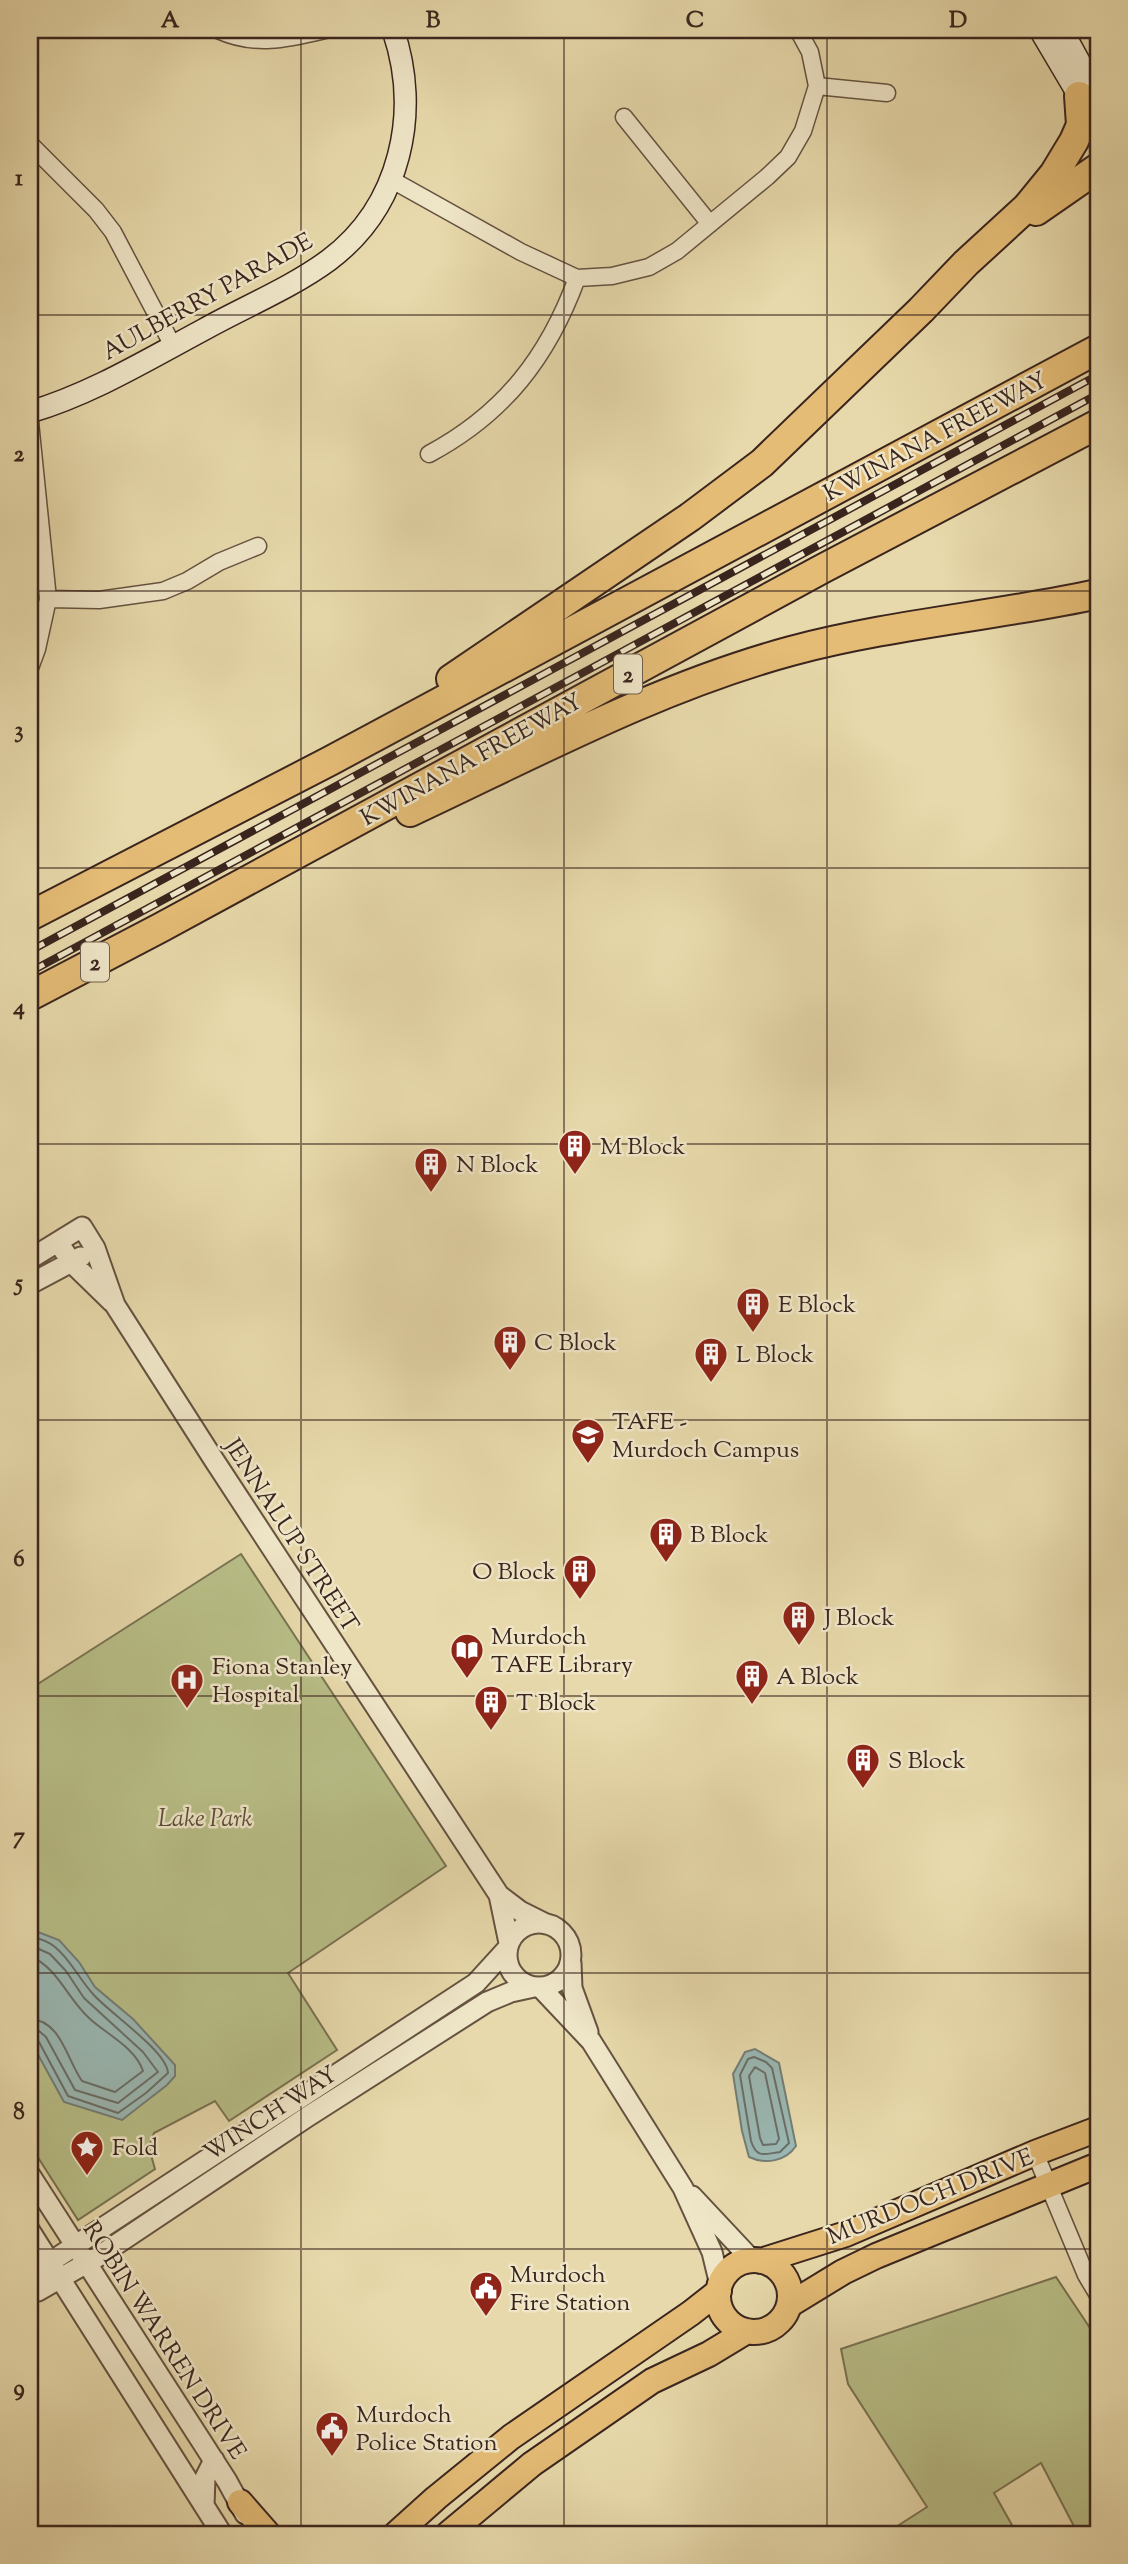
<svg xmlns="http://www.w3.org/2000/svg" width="1128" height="2564" viewBox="0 0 1128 2564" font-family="'Sorts Mill Goudy',serif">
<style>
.green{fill:#b8be87;stroke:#797252;stroke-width:2}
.water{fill:#9ab8b3;stroke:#747d77;stroke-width:2}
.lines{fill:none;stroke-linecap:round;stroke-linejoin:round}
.shore{stroke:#6a6e68;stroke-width:2}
.minor-casing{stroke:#655241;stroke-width:19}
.tertiary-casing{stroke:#655241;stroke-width:23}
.secondary-casing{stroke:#3a251e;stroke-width:24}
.primary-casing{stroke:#3a251e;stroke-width:28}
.motorway-casing{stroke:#3a251e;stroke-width:32}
.minor{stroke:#efe6c8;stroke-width:16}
.tertiary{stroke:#efe6c8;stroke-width:19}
.secondary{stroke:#efe6c8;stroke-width:21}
.primary{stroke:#e4bc76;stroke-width:24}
.motorway{stroke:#e4bc76;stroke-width:28}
.rail-casing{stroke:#3a251e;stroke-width:8}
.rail{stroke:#efe6c8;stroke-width:5;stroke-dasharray:16;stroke-linecap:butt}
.grid{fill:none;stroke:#3a251e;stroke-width:2;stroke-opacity:0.55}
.labels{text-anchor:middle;stroke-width:5;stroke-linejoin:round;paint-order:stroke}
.shield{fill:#efe6c8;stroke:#705f51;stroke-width:2}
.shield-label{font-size:23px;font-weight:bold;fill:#3a251e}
.street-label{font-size:24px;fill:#3a251e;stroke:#efe6c8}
.poi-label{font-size:24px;fill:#3a251e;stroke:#efe6c8;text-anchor:start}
.park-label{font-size:24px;font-style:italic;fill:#5a4b38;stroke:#efe6c8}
.neatline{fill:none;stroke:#3a251e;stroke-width:2.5}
.grid-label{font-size:23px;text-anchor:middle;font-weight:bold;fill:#3a251e}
</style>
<rect width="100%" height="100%" fill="#e7d9ab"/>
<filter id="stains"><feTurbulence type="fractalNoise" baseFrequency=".00286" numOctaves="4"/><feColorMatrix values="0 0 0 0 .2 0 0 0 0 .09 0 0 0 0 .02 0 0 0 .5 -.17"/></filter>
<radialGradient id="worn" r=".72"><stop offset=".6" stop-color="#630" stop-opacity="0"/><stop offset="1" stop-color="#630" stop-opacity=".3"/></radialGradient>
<path class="green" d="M241,1554L446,1866L288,1973L337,2050L229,2121L215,2101L154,2133L149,2148L155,2169L78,2220L30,2145V1689Z
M1056,2277L1098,2340V2534H1078L1041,2463L994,2493L1017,2534H885L927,2507L848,2384L841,2349Z"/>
<path class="water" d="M30,1929L59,1940L79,1962L95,1987L133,2019L175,2065V2076L167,2085L122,2120L64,2102L30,2040Z
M755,2049L779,2063L796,2146C786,2161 766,2165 749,2157L742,2131L733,2074L745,2052Z"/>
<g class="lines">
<path class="shore" d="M30,1936C38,1938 48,1941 55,1947C71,1960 79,1979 93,1994C108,2012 167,2051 168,2073L146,2093L118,2113L68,2096L39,2042L30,2038
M30,1945L50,1954L66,1971L84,1998L143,2052L158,2072L118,2103L75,2090L46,2037L39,2031L30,2030
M30,1956C58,1968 67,1998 89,2018C106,2034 136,2048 143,2071L115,2092L82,2081C67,2060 61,2020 30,2019
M754,2057L766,2062L772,2068L789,2143L780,2152C764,2154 757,2159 751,2141L740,2075L748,2059Z
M755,2067L765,2073L779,2139L776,2144L763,2145L760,2138L749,2076Z"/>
<defs>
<path id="minor" d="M218,30C255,47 287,39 325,30
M817,86L887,93
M624,117L710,224
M30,144L96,210L113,232L173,346
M392,180L521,252L577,278L612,276L649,267L677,251L767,177L788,157L803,131L817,86L810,52L798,30
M30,422L48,599L37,649L30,668
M429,454C504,414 548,357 577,278
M48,599L99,600L163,591L187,581L219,562L258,546
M1035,2153L1086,2275L1098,2295"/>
<path id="tertiary" d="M58,1242L72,1263L112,1302
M30,1259L82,1227L95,1248L115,1305L214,1460L499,1895L509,1943
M30,1284L81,1257
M499,1895L520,1911L546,1924
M507 1955a32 32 0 1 1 64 0a32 32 0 1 1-64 0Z
M571,1963L572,1988L588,2032
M541,1988L591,2041L683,2188L712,2252L720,2285
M30,2175L227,2481L245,2514
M692,2196L752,2260
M30,2231L222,2534
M38,2270L476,1983L507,1949
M38,2291L99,2256L307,2117L487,2002L511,1992L534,1987
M204,2506L205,2478L214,2460"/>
<path id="secondary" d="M1040,30L1098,128
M1062,30L1098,96
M30,412C91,394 147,360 203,330C244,307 291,288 329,260C401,206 421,112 393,30"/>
<path id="primary" d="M718 2296a36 36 0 1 1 72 0a36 36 0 1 1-72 0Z
M761,2261L846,2234L1035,2153L1098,2129
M789,2305L843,2272L876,2256L1098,2165
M240,2502L268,2534
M396,2534L436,2498L511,2437L691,2313L719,2291
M448,2534L532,2464L652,2381L709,2354L747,2331"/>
<path id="motorway" d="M1036,211L1098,168
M451,679L690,517L762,463L921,310L966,263L1027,207L1054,174L1074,141L1081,125L1079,96
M410,812C534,754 658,687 791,651C892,624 996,616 1098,594
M30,916L330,761L1098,349
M30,996L160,928L822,569L1098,424"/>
</defs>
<use href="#minor" class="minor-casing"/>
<use href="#tertiary" class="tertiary-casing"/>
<use href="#secondary" class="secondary-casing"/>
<use href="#primary" class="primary-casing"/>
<use href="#motorway" class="motorway-casing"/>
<use href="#minor" class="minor"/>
<use href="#tertiary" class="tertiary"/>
<use href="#secondary" class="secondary"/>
<use href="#primary" class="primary"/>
<use href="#motorway" class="motorway"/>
<defs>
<path id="rail" d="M30,951L1098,375
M30,972L1098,394"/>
</defs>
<use href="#rail" class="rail-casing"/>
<use href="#rail" class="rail"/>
</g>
<path class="grid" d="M301,30V2534M564,30V2534M827,30V2534M30,315H1098M30,591H1098M30,868H1098M30,1144H1098M30,1420H1098M30,1696H1098M30,1973H1098M30,2249H1098"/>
<defs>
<symbol id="building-pin" viewBox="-11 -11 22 30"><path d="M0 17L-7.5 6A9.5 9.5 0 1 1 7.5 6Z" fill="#8f2418" stroke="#efe6c8"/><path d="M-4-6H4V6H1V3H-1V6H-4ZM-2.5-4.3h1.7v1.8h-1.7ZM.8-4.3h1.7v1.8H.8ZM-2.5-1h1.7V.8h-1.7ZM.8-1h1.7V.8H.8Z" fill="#fff"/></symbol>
<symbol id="university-pin" viewBox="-11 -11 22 30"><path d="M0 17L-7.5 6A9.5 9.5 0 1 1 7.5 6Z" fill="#8f2418" stroke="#efe6c8"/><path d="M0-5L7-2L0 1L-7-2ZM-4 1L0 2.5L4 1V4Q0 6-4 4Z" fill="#fff"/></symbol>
<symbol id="library-pin" viewBox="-11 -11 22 30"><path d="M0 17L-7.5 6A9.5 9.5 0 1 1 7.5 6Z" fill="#8f2418" stroke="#efe6c8"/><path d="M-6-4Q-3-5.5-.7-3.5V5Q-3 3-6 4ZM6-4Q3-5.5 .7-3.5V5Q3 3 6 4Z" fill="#fff"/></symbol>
<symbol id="hospital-pin" viewBox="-11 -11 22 30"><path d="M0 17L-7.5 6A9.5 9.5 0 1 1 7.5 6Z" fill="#8f2418" stroke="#efe6c8"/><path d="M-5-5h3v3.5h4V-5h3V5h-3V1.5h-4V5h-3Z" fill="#fff"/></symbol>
<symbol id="sight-pin" viewBox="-11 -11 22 30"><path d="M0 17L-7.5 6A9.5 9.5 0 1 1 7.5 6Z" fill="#8f2418" stroke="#efe6c8"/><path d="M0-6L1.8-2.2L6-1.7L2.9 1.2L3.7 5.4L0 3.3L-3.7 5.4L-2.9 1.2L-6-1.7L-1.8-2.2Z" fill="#fff"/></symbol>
<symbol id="civic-pin" viewBox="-11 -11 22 30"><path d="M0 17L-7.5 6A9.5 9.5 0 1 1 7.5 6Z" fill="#8f2418" stroke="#efe6c8"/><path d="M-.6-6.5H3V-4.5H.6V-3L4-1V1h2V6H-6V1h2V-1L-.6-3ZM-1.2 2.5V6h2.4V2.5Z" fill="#fff"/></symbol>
</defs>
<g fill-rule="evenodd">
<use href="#building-pin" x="556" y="1127" width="38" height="52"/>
<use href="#building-pin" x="412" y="1145" width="38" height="52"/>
<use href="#building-pin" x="734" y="1285" width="38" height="52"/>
<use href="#building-pin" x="491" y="1323" width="38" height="52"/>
<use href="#building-pin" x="692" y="1335" width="38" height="52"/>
<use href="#university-pin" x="569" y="1416" width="38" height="52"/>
<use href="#building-pin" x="647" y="1515" width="38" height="52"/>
<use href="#building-pin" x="561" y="1552" width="38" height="52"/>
<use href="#building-pin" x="780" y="1598" width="38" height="52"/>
<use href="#library-pin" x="448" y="1631" width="38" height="52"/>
<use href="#building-pin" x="733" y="1657" width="38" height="52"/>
<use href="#hospital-pin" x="168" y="1661" width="38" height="52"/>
<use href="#building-pin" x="472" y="1683" width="38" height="52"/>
<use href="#building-pin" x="844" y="1741" width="38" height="52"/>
<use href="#sight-pin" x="68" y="2128" width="38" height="52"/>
<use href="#civic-pin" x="467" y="2269" width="38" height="52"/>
<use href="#civic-pin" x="313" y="2409" width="38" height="52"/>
</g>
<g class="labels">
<g class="shield">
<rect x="614" y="654.5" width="28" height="39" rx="5"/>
<rect x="81" y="942.5" width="28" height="39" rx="5"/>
</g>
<g class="shield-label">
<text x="628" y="682">2</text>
<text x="95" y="970">2</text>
</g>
<g class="street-label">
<text transform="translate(207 296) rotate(-29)" y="8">AULBERRY PARADE</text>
<text transform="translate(935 436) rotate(-28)" y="8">KWINANA FREEWAY</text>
<text transform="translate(471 759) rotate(-29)" y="8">KWINANA FREEWAY</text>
<text transform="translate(292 1535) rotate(57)" y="8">JENNALUP STREET</text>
<text transform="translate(270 2113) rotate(-33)" y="8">WINCH WAY</text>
<text transform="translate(930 2196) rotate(-22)" y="8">MURDOCH DRIVE</text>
<text transform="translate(165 2340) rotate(57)" y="8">ROBIN WARREN DRIVE</text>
</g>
<g class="poi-label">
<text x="600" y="1154">M Block</text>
<text x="456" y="1172">N Block</text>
<text x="778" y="1312">E Block</text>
<text x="534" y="1350">C Block</text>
<text x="736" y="1362">L Block</text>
<text x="612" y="1429">TAFE -<tspan x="612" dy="28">Murdoch Campus</tspan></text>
<text x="690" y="1542">B Block</text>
<text x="556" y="1579" text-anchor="end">O Block</text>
<text x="824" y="1625">J Block</text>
<text x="491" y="1644">Murdoch<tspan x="491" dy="28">TAFE Library</tspan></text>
<text x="212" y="1674">Fiona Stanley<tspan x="212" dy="28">Hospital</tspan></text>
<text x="776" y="1684">A Block</text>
<text x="516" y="1710">T Block</text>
<text x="888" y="1768">S Block</text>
<text x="112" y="2155">Fold</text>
<text x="510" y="2282">Murdoch<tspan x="510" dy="28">Fire Station</tspan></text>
<text x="356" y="2422">Murdoch<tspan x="356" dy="28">Police Station</tspan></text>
</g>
<g class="park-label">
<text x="205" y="1826">Lake Park</text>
</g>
</g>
<rect width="1128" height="2564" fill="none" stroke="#e7d9ab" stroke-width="77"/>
<rect x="38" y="38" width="1052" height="2488" class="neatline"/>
<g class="grid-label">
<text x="170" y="27">A</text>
<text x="433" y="27">B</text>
<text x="695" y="27">C</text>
<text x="958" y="27">D</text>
<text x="19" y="185">1</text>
<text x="19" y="461">2</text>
<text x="19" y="737">3</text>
<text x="19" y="1014">4</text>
<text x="19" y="1290">5</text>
<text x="19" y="1566">6</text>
<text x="19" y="1843">7</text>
<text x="19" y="2119">8</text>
<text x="19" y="2395">9</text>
</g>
<rect width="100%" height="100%" filter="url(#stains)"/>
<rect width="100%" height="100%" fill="url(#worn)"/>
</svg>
